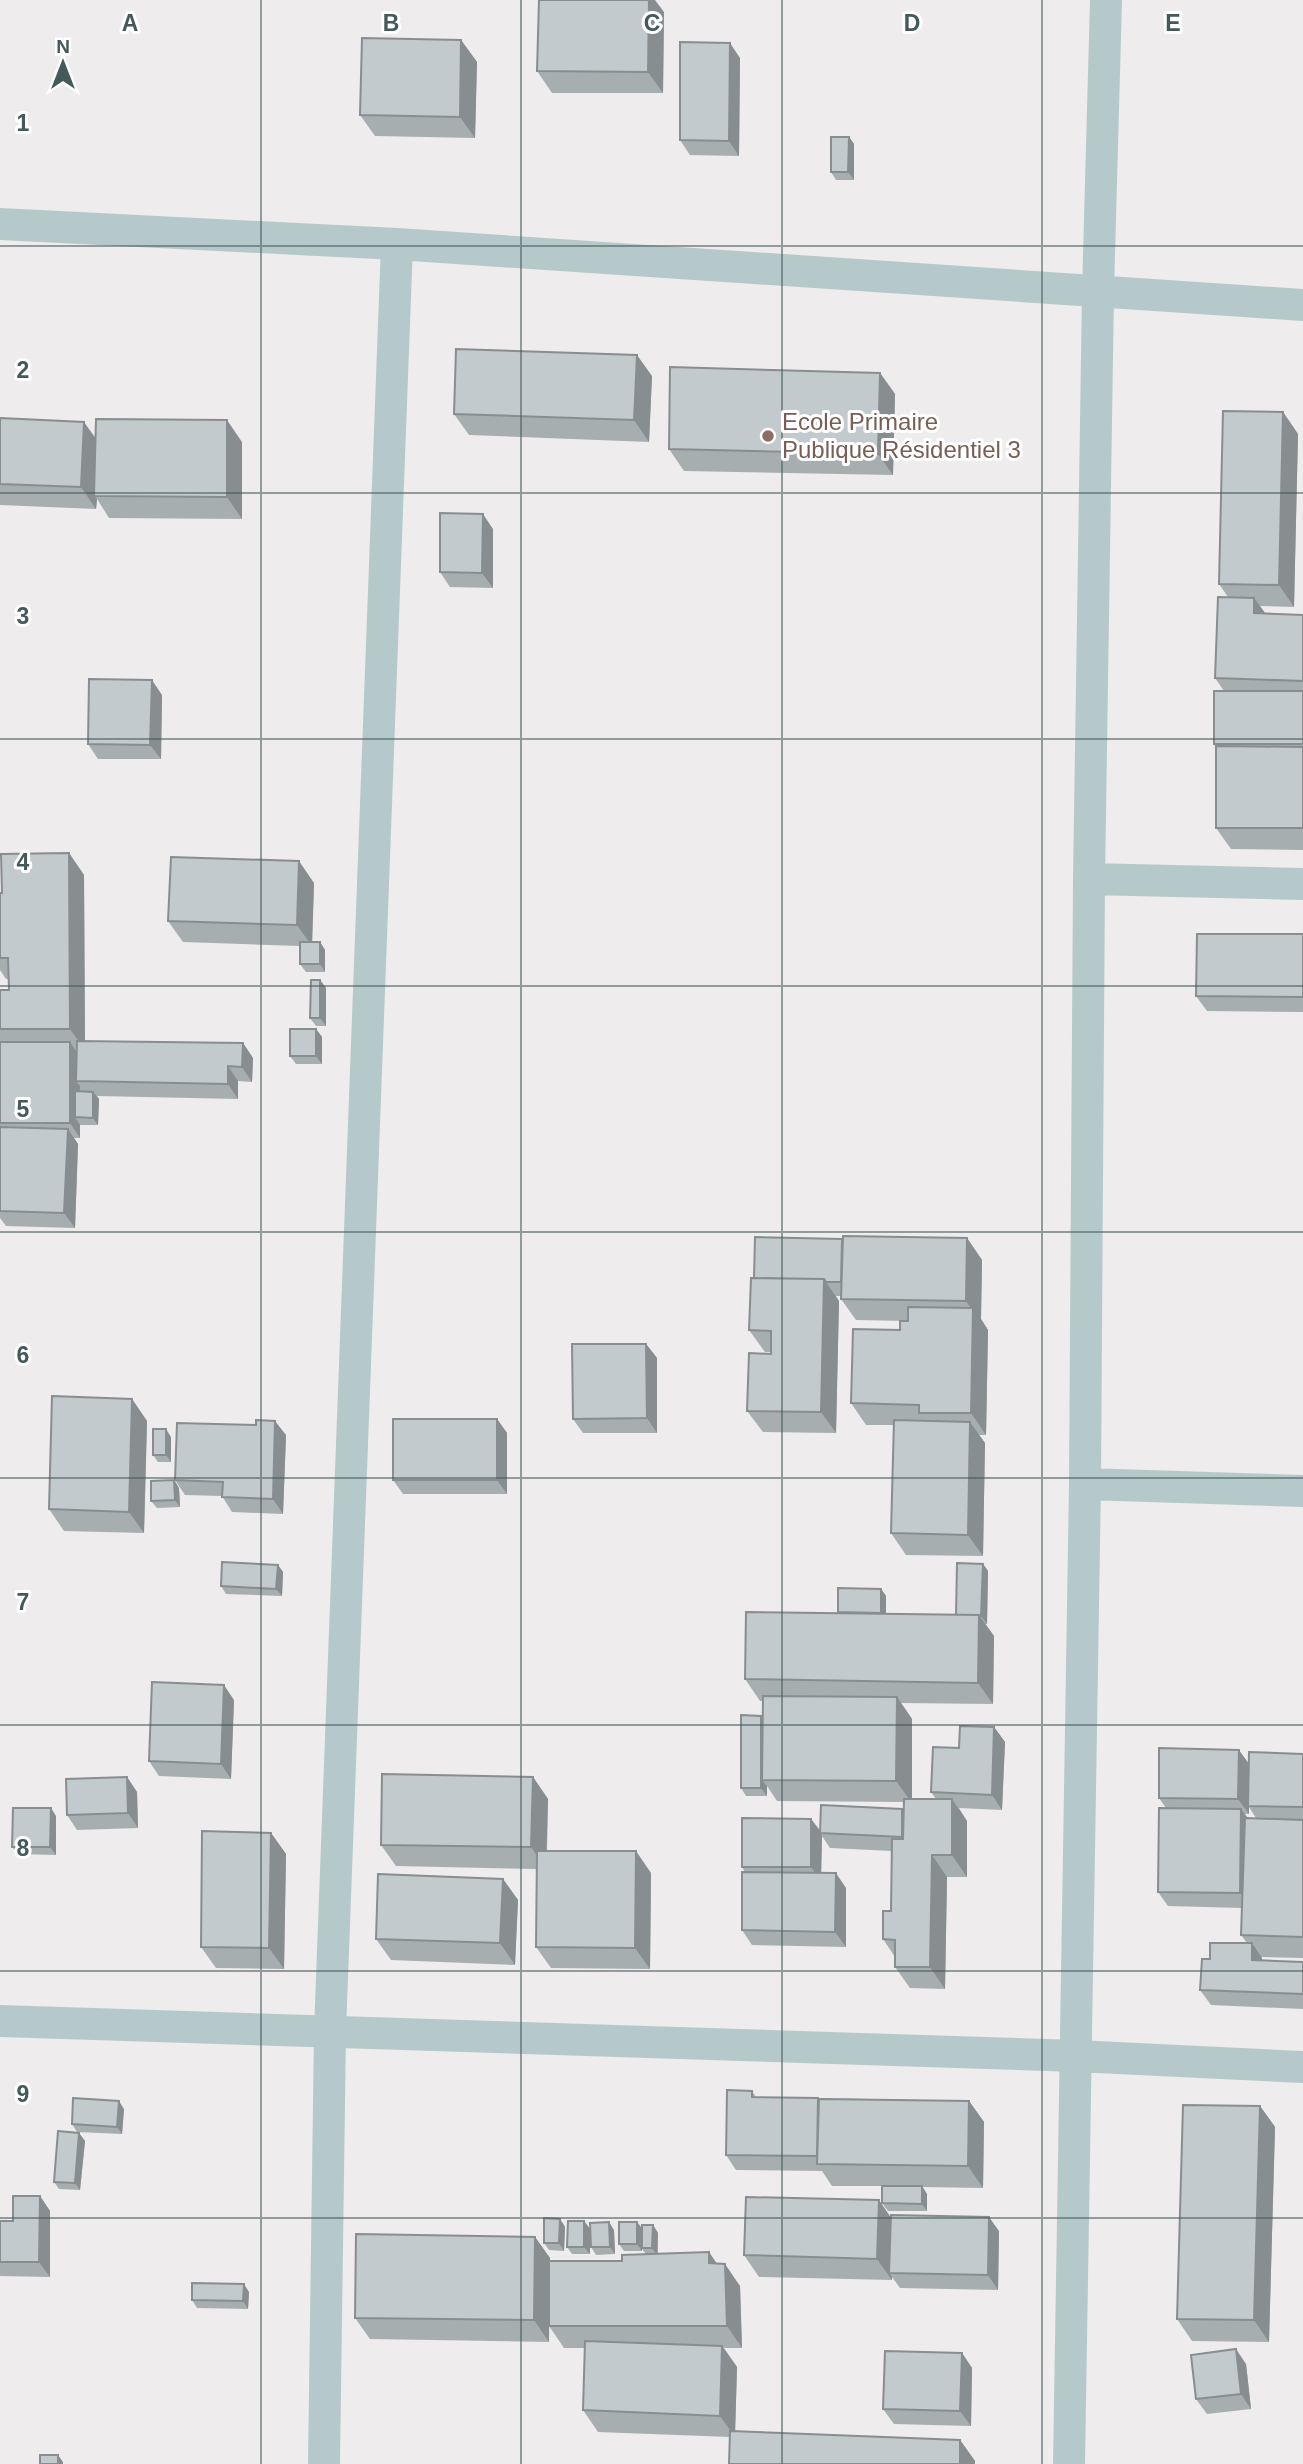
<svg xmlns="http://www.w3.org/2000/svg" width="1303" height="2464" viewBox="0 0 1303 2464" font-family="Helvetica,sans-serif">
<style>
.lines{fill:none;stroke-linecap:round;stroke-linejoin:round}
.street{stroke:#b6c9ca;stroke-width:32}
.wall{fill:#a7aeb0;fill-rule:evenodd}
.shaded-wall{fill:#888d90}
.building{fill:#c2cacd;stroke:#888d90;stroke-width:2}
.grid{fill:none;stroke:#43595a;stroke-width:2;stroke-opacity:0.55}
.education-dot{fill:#8d6e63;stroke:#fff;stroke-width:2.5}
.labels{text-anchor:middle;stroke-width:6;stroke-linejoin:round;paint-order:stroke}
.education-label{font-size:24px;fill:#785e54;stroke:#fff;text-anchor:start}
.grid-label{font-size:23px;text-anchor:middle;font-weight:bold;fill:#43595a;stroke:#fff;stroke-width:6;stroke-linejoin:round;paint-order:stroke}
</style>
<rect width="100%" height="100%" fill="#efeced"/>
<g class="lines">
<path class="street" d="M0,224L397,244L1303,305
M1089,879L1303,884
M1085,1484L1303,1491
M0,2021L1076,2056L1303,2067
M324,2464L330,2031L397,244
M1069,2464L1085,1484L1089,879L1098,292L1106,0"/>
</g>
<path class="wall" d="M664,12L663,93H552L537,71Z
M461,40L477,62L475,138L375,136L360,115Z
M740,58L739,156L690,155L680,140Z
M849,137L854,144V180H836L831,172Z
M880,373L895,394L893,475L684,471L669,449Z
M652,376L649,442L469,435L454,414Z
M1283,412L1298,434L1294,607L1260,606L1265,613L1303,615V850L1231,849L1216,828V748L1214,744L1224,691L1215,678L1228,597L1219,584Z
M0,418L95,437L242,442V519L109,518L97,499L96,509L0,505Z
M493,529V588L450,587L440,572Z
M162,695L161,759H98L88,744Z
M69,853L84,875L85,1041L243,1043L253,1058L252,1082L238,1081V1099L97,1096L99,1099L98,1125H80V1138H74L78,1144L75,1228L6,1226L0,1218V990H9L8,979H6L0,970V893H2Z
M314,883L312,942H320L325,950V972H306L300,964V946L183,942L168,921Z
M1303,934V1012L1207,1011L1196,996Z
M320,980L326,988V1026H316L310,1018Z
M316,1029L322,1037V1064H296L290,1056Z
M967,1238L982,1260L981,1319L988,1330L986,1435H979L985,1443L983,1556L906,1555L891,1533L894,1425H866L851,1403L900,1330L908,1321L856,1320L841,1299V1296H836L839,1301L836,1433L763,1432L747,1411L771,1354V1352H765L749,1330L754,1278L842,1239Z
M646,1344L657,1358V1433H583L573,1419Z
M132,1399L147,1421L144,1533L64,1531L49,1509Z
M497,1419L507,1433V1494H403L393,1480Z
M286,1435L283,1514L232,1512L222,1496L185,1495L175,1480Z
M171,1437V1462H158L153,1455Z
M174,1480L179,1488L180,1507L157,1508L151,1501Z
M983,1564L988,1571L987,1624H985L994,1636L993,1704L901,1703L912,1719V1799H936L931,1792L959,1748L994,1727L1005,1742L1002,1810L959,1808L967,1821V1877H947L945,1989L910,1988L895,1967V1957L883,1939L891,1911L892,1851L830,1848L822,1836L821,1873L846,1888V1947L752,1945L742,1930L745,1872L742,1867L811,1819L820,1831L902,1809L904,1810V1802L777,1801L767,1786V1796H746L741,1788L763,1719V1701H760L745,1679L839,1613L881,1589L886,1596V1614L956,1615Z
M278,1565L283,1572L282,1596L226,1594L221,1586Z
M234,1700L231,1779L159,1776L149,1761Z
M1303,1754V1958L1261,1957L1262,1960L1303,1962V2009L1211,2005L1200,1990L1210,1959L1247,1943L1241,1935L1242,1908L1168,1906L1158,1892L1166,1808L1159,1798L1249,1763ZM1249,1807L1256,1818H1248L1245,1814H1249Z
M127,1777L137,1792L138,1828L77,1830L67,1815Z
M533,1777L548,1799L547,1851L651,1873L650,1969L551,1968L536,1947L537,1869L396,1866L381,1845Z
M56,1816V1855L18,1854L12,1847Z
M271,1833L286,1854L284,1969L216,1968L201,1947Z
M503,1879L518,1900L515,1965L391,1960L376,1939Z
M752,2091L756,2097L969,2101L984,2122L983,2188L922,2187L927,2194V2211H888L882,2203V2186H832L822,2171L736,2170L726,2155Z
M1260,2106L1275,2127L1269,2342L1192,2341L1177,2319Z
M124,2109L122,2134L77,2132L72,2124Z
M79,2133L85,2141L80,2190L59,2189L54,2182Z
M40,2196L50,2211V2277L0,2276V2221H13Z
M890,2218L999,2231L998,2290L900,2288L892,2277V2280L759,2277L744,2255Z
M560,2219L565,2227L564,2251L549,2250L544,2243Z
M584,2221L590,2229V2254H572L567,2247Z
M637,2222L642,2228L653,2225L658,2233V2254L717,2263L740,2286L742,2348H724L737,2367L735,2431L960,2440L975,2461V2464H729L730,2437L598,2432L583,2410L585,2348H564L549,2326V2342L370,2339L355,2318L535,2237L550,2258V2261H622L646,2254L642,2249V2251H624L619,2244Z
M614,2230L615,2254L596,2255L591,2247Z
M249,2292L248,2309L197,2308L192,2300Z
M962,2353L972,2368L971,2426L894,2424L883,2409Z
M1246,2364L1251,2409L1207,2414L1196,2399Z"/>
<path class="shaded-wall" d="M649,0H655L664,12L663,93L648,72Z
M461,40L477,62L475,138L460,117Z
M730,43L740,58L739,156L729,141Z
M849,137L854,144V180L848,172Z
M637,355L652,376L649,442L634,420Z
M880,373L895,394L893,475L878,454Z
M1283,412L1298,434L1294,607L1279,585Z
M227,420L242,442V519L227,497Z
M84,422L99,443L94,496L97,499L96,509L81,487Z
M483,514L493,529V588L482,573Z
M1254,598L1265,613H1254Z
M152,680L162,695L161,759L150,745Z
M69,853L84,875L85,1050L70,1029Z
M299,861L314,883L312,946L297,925Z
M320,942L325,950V972L320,964Z
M320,980L326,988V1026L320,1018Z
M316,1029L322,1037V1064L316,1056Z
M70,1042L80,1057L76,1081L80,1086V1117H75L80,1125V1138L70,1123Z
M243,1043L253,1058L252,1082L242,1067Z
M228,1066L238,1081V1099L228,1084Z
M93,1092L99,1099L98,1125L93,1118Z
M68,1129L78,1144L75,1228L64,1213Z
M967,1238L982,1260L981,1319L988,1330L986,1435L971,1413L973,1311L966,1301Z
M824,1279L839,1301L836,1433L821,1412Z
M646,1344L657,1358V1433L647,1418Z
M132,1399L147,1421L144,1533L129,1512Z
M497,1419L507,1433V1494L497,1480Z
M275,1421L286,1435L283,1514L273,1499Z
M970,1422L985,1443L983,1556L968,1535Z
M166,1429L171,1437V1462L166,1455Z
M174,1480L179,1488L180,1507L175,1500Z
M983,1564L988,1571L987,1624L981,1616Z
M278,1565L283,1572L282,1596L276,1589Z
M881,1589L886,1596V1621L881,1613Z
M979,1615L994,1636L993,1704L978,1683Z
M224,1685L234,1700L231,1779L221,1764Z
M897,1697L912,1719V1803L896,1781Z
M761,1716L767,1724L762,1780L767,1786V1796L761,1788Z
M994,1727L1005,1742L1002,1810L992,1795Z
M1239,1750L1249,1764L1248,1806L1249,1807V1814L1238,1799Z
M127,1777L137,1792L138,1828L128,1813Z
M533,1777L548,1799L546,1869L531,1847Z
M952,1799L967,1821V1877L952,1855Z
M51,1808L56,1816V1855L50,1847Z
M1241,1809L1251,1823V1908L1240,1893Z
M811,1819L822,1833H820L822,1836L821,1882L811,1867Z
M271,1833L286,1854L284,1969L269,1948Z
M636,1851L651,1873L650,1969L635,1948Z
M932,1855L947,1877L945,1989L930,1967Z
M836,1873L846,1888V1947L835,1932Z
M503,1879L518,1900L515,1965L500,1943Z
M1252,1943L1262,1958V1975L1252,1960Z
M119,2101L124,2109L122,2134L117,2127Z
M969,2101L984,2122L983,2188L968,2166Z
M1260,2106L1275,2127L1269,2342L1254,2320Z
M79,2133L85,2141L80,2190L75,2183Z
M922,2186L927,2194V2211L922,2204Z
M40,2196L50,2211V2277L39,2262Z
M879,2200L894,2222L889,2273L892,2277V2280L877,2259Z
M989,2217L999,2231L998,2290L988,2275Z
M560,2219L565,2227L564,2251L559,2243Z
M584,2221L590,2229V2254L584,2247Z
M609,2222L614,2230L615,2254L610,2247Z
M637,2222L642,2229V2251L637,2244Z
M653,2225L658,2233L657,2255L652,2248Z
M535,2237L550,2258L549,2342L534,2320Z
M709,2252L724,2274L709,2263Z
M725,2264L740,2286L742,2348L727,2326Z
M244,2284L249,2292L248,2309L243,2301Z
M722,2346L737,2367L735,2437L720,2416Z
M1236,2349L1246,2364L1251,2409L1241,2394Z
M962,2353L972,2368L971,2426L960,2411Z
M960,2440L975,2461V2464H960Z
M58,2455L63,2462V2464H58Z"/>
<path class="building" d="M539,0H649L648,72L537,71Z
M362,38L461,40L460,117L360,115Z
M680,42L730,43L729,141L680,140Z
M831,137H849L848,172H831Z
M456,349L637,355L634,420L454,414Z
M670,367L880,373L878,454L669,449Z
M1223,411L1283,412L1279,585L1219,584Z
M0,418L84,422L81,487L0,484Z
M96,419L227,420V497L94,496Z
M440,513L483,514L482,573L440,572Z
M1218,597L1254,598V613L1303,615V681L1215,678Z
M89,679L152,680L150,745L88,744Z
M1214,691H1303V744H1214Z
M1216,746L1303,747V828H1216Z
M69,853L70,1029H0V990H9L8,958H0V893H2L1,854Z
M171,857L299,861L297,925L168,921Z
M1197,934H1303V997L1196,996Z
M300,942H320V964H300Z
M311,980H320V1018H310Z
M290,1029H316V1056H290Z
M77,1041L243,1043L242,1067L228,1066V1084L76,1081Z
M0,1042H70V1123H0Z
M75,1091L93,1092V1118L75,1117Z
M0,1127L68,1129L64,1213L0,1211Z
M843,1236L967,1238L966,1301L841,1299Z
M755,1237L842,1239L841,1282H826L824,1279L754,1278Z
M751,1278L824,1279L821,1412L747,1411L749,1353L771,1354V1331L749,1330Z
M908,1307L973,1308L971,1413H919V1405L851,1403L853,1329L900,1330V1321H908Z
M572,1344H646L647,1418L573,1419Z
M52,1396L132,1399L129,1512L49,1509Z
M393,1419H497V1480H393Z
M256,1420L275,1421L273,1499L222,1497L223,1482L175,1480L177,1423L256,1425Z
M894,1420L970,1422L968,1535L891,1533Z
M153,1429H166V1455H153Z
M174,1480L175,1500L151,1501V1481Z
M222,1562L278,1565L276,1589L221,1586Z
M957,1563L983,1564L981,1616H979V1615H956Z
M838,1588L881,1589V1613L838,1612Z
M746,1612L979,1615L978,1683L745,1679Z
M152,1682L224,1685L221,1764L149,1761Z
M763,1696L897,1697L896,1781L762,1780Z
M741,1715L761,1716V1788H741Z
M960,1726L994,1727L992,1795L931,1792L933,1747L959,1748Z
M1159,1748L1239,1750L1238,1799L1159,1798Z
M1249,1752L1303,1754V1807L1248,1806Z
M382,1774L533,1777L531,1847L381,1845Z
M127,1777L128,1813L67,1815L66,1779Z
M904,1799H952V1855H932L930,1967H895V1940L883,1939V1911H891L892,1839H903Z
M821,1805L902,1809V1837L820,1833Z
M13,1808H51L50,1847H12Z
M1159,1808L1241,1809L1240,1893L1158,1892Z
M742,1818L811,1819V1867H742Z
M1245,1818L1303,1820V1937L1241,1935Z
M202,1831L271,1833L269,1948L201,1947Z
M537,1851H636L635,1948L536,1947Z
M742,1872L836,1873L835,1932L742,1930Z
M378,1874L503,1879L500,1943L376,1939Z
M1210,1943H1252V1960L1303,1962V1994L1200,1990L1202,1959H1210Z
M727,2090L752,2091V2097L818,2098L817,2156L726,2155Z
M73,2098L119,2101L117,2127L72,2124Z
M819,2099L969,2101L968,2166L817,2164Z
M1183,2105L1260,2106L1254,2320L1177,2319Z
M58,2131L79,2133L75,2183L54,2182Z
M882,2186H922V2204L882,2203Z
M13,2196H40L39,2262H0V2221H13Z
M746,2197L879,2200L877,2259L744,2255Z
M891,2215L989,2217L988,2275L889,2273Z
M544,2218L560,2219L559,2243H544Z
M568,2221H584V2247H567Z
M609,2222L610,2247H591L590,2223Z
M619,2222H637V2244H619Z
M642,2225H653L652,2248H642Z
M356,2234L535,2237L534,2320L355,2318Z
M709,2252V2263L725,2264L727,2326H549V2261H622V2255Z
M192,2283L244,2284L243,2301L192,2300Z
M585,2341L722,2346L720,2416L583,2410Z
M1236,2349L1241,2394L1196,2399L1191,2355Z
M885,2351L962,2353L960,2411L883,2409Z
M730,2431L960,2440V2464H729Z
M40,2455H58V2464H40Z"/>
<path class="grid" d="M261,0V2464M521,0V2464M782,0V2464M1042,0V2464M0,246H1303M0,493H1303M0,739H1303M0,986H1303M0,1232H1303M0,1478H1303M0,1725H1303M0,1971H1303M0,2218H1303"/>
<circle class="education-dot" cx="768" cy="436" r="7"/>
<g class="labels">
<g class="education-label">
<text x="782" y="430">Ecole Primaire<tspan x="782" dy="28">Publique Résidentiel 3</tspan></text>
</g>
</g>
<g class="grid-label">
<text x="130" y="31">A</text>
<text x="391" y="31">B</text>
<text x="652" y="31">C</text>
<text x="912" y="31">D</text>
<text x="1173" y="31">E</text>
<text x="23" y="131">1</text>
<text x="23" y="378">2</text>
<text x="23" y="624">3</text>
<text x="23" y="870">4</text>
<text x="23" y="1117">5</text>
<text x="23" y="1363">6</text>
<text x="23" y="1610">7</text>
<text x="23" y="1856">8</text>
<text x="23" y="2102">9</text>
</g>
<g transform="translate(63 63)" stroke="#ffffff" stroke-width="5" paint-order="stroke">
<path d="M0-5L12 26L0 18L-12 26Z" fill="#43595a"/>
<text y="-10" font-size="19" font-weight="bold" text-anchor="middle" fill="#43595a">N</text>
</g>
</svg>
